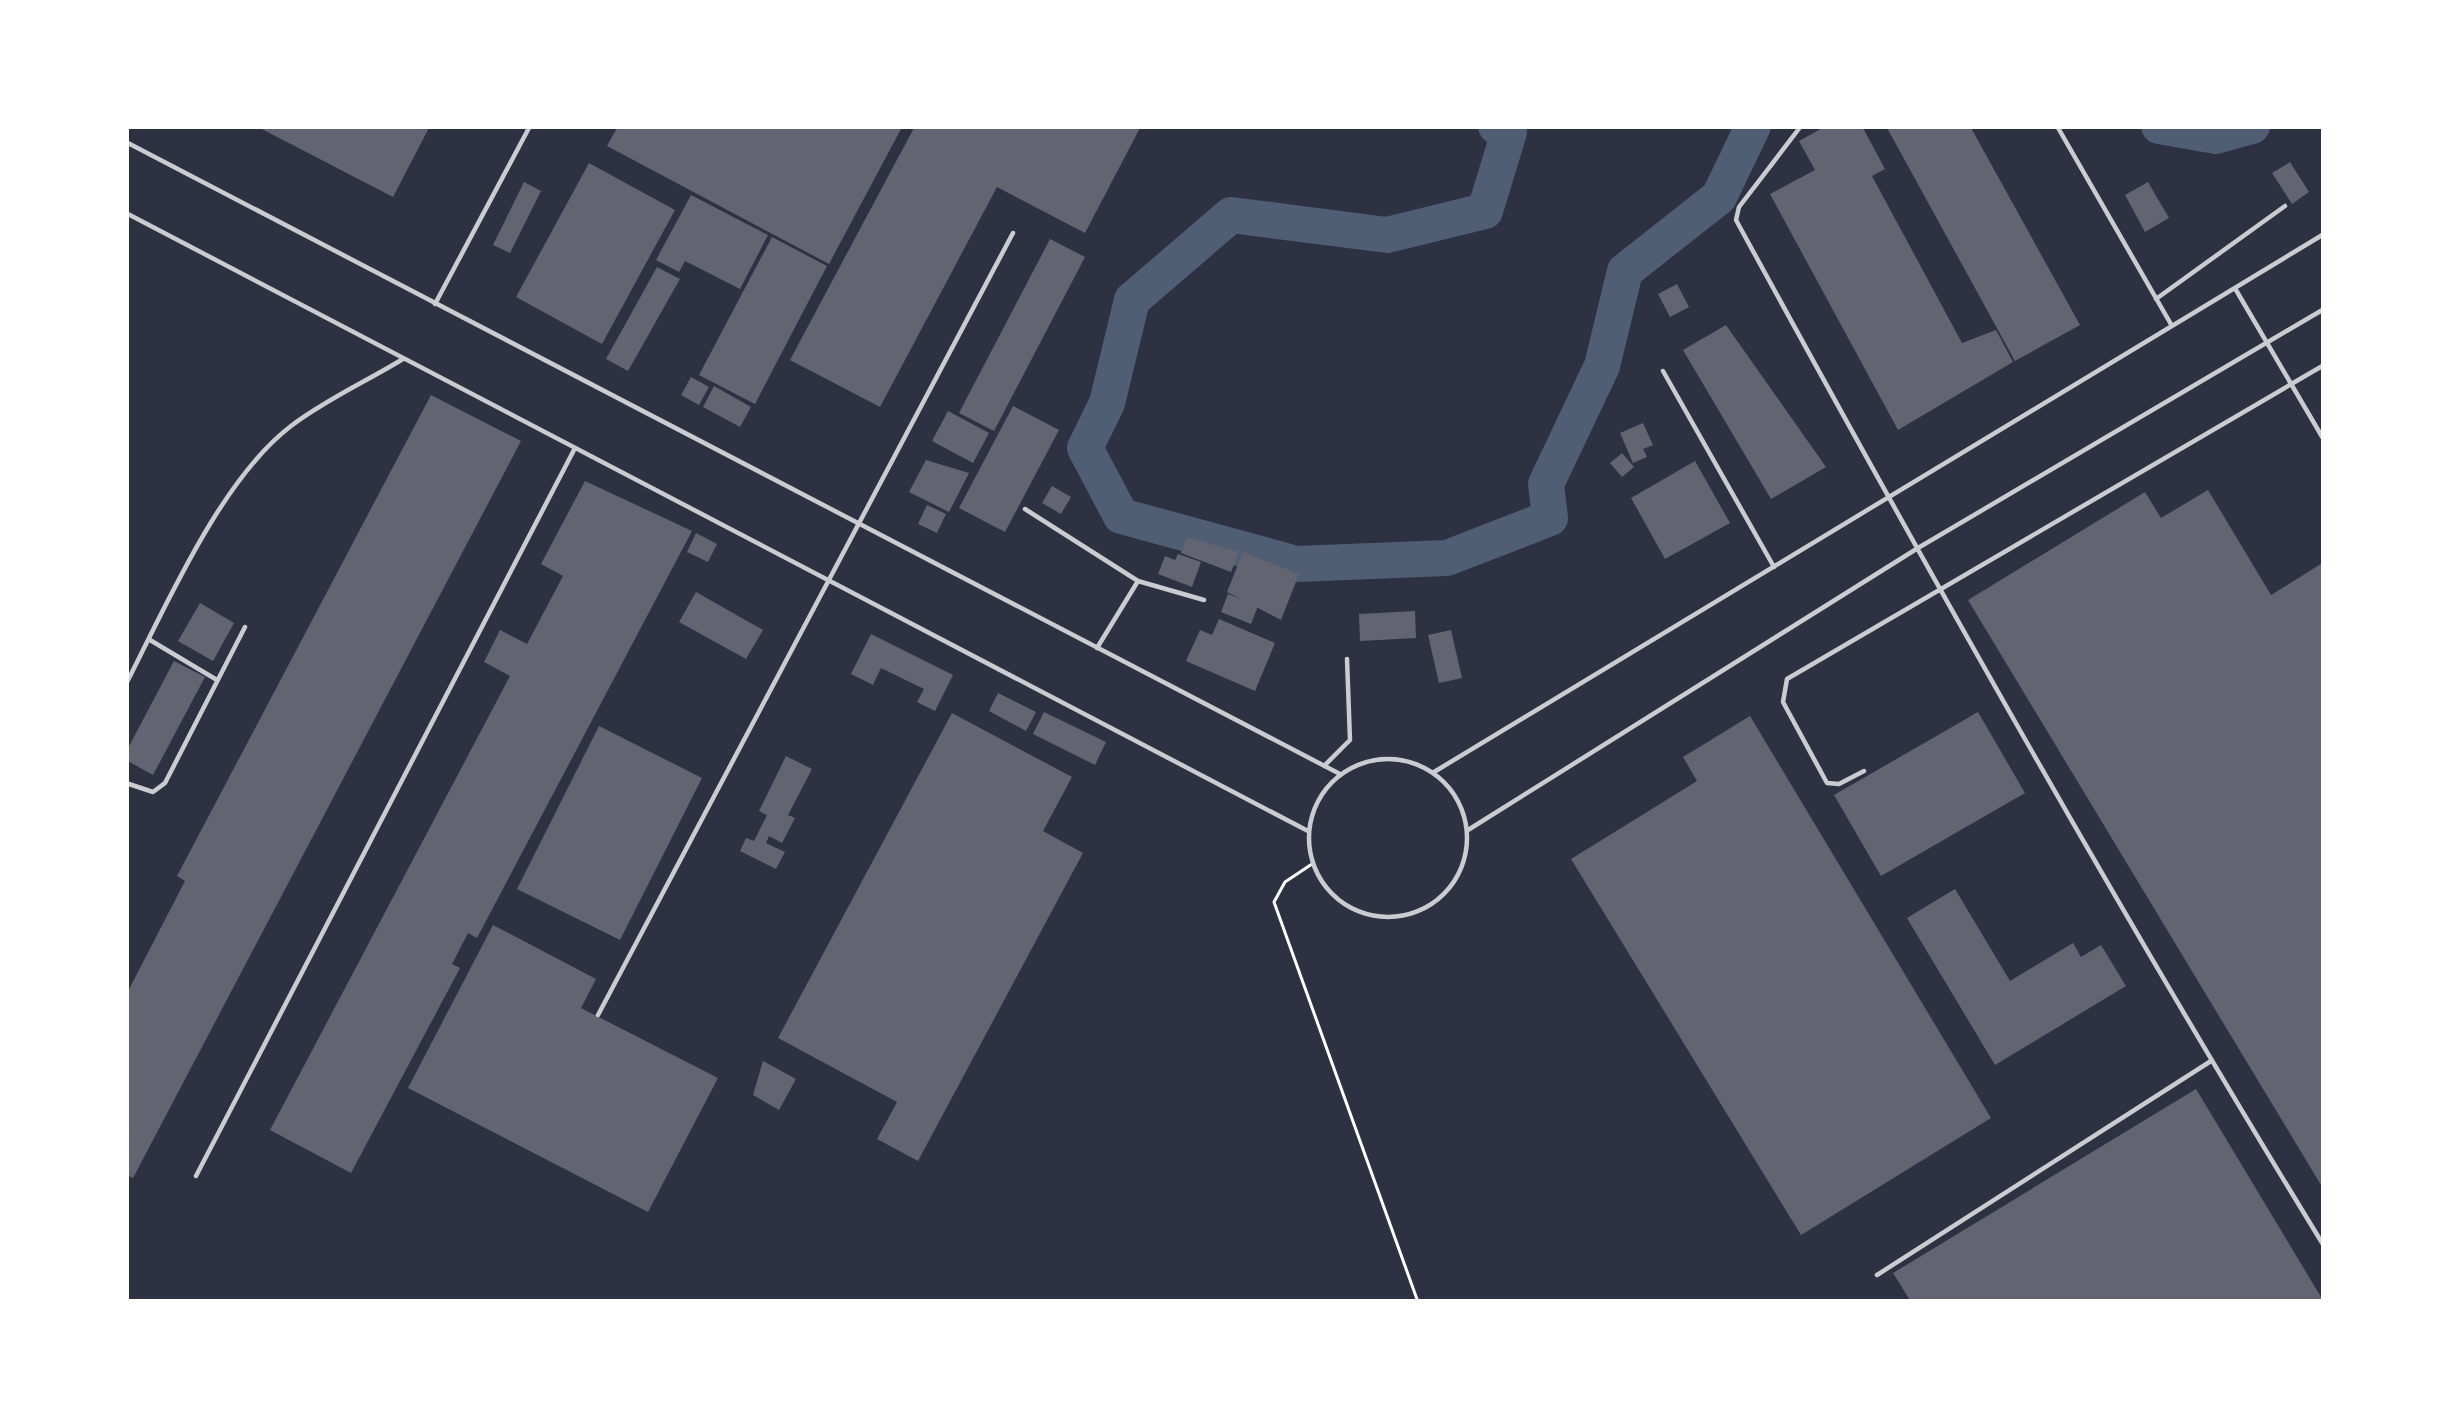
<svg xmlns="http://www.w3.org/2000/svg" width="2450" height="1428" viewBox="0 0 2450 1428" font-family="Mulish,sans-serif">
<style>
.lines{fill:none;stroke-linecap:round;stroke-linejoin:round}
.river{stroke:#4f5d75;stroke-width:36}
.building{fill:#626471}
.path{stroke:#fff;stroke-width:3}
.service{stroke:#caccd0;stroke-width:4.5}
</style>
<rect width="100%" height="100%" fill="#2d3142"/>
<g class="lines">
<path class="river" d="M1496,126L1509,132L1485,211L1387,235L1231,215L1132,300L1107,403L1085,448L1121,516L1297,564L1447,558L1550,518L1546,484L1602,366L1625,271L1719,197L1753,126
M2159,126L2216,136L2252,126"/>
</g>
<path class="building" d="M256,126H430L393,197Z
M618,126H896L901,129L829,264L607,146Z
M915,126H1141L1085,233L997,187L880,407L790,360Z
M1826,126H1862L1885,169L1872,176L1962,343L1996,330L2013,362L1898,430L1770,194L1815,170L1799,141Z
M1886,126H1970L2080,325L2015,361Z
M2290,162L2309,192L2292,204L2272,173Z
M589,163L675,210L602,344L516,297Z
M524,182L541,191L510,253L493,245Z
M2148,182L2169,218L2145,232L2125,195Z
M691,195L768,235L740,289L685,261L679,272L656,260Z
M772,237L827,266L755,404L699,375Z
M1050,239L1085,257L994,431L959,413Z
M657,267L680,279L628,371L606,359Z
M1677,284L1689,307L1670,317L1658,294Z
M1726,325L1826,467L1771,499L1683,350Z
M691,377L709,387L699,405L681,395Z
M714,386L751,407L740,427L703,407Z
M431,395L521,441L133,1178L126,1175V995L185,881L177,876Z
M1013,406L1059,430L1005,532L959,508Z
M948,411L989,433L973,463L932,441Z
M1643,423L1653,445L1643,449L1647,457L1633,463L1620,433Z
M1622,453L1634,467L1622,477L1610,463Z
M926,460L969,473L949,512L909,492Z
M1695,461L1730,523L1665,559L1631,498Z
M585,481L692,531L477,938L468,933L452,964L460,968L351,1173L270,1130L510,676L484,662L500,630L527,644L563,576L541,564Z
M1052,486L1071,497L1061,514L1042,503Z
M2208,490L2271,595L2324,562V1190L1968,600L2145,492L2161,518Z
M927,505L946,514L937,533L918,524Z
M696,533L717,544L708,562L687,552Z
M1187,537L1239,552L1231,572L1181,553Z
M1243,552L1299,574L1281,620L1227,592Z
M1178,554L1201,562L1192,587L1158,574L1165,556L1175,560Z
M696,592L763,630L746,659L679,622Z
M1228,594L1258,606L1251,624L1221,612Z
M200,603L234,623L213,661L178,641Z
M1415,611L1416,638L1360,641L1359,614Z
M1219,619L1275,643L1255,691L1186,661L1200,630L1212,635Z
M1451,630L1462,678L1439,683L1428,635Z
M871,634L953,675L935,711L917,702L924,689L881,668L873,685L851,674Z
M174,661L205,677L153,775L126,760V752Z
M998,693L1036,712L1026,731L989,711Z
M1044,712L1106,742L1095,765L1033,734Z
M1978,712L2025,793L1881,876L1834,795Z
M952,713L1072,777L1043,831L1083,853L918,1161L877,1139L897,1102L778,1038Z
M1750,716L1991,1118L1801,1235L1571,859L1697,781L1683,757Z
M599,726L702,778L620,940L517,889Z
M786,756L812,769L788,815L795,818L782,843L769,836L766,843L785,852L776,869L740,851L746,838L754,841L767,815L759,811Z
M1955,889L2010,981L2073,943L2081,957L2101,945L2126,986L1995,1065L1907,918Z
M493,925L596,979L581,1008L718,1078L648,1212L408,1088Z
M763,1061L796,1079L779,1110L753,1095Z
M2196,1089L2324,1302H1911L1893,1273Z"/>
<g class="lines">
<path class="path" d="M1312,864L1285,882L1274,902L1418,1302"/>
<path class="service" d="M1801,126L1739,207L1736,220C1925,566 2118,910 2324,1246
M2057,126L2172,326
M126,142L1340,774
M126,213L1308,831
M2236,290L2324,440
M2156,299L2285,206
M435,304L530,126
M1663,371L1774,567
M1025,509L1138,581L1204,600
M150,640L217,680
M1097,648L1138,581
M126,684C166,606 221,479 291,426C325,400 367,381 403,359
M1309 838a79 79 0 1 1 158 0a79 79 0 1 1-158 0Z
M1324,766L1350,740L1347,659
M1864,771L1839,784L1827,783L1783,702L1787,679L2324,365
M1434,772L2324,234
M126,783L153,792L165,783L245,627
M1468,830L1918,548L2324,309
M598,1015L1013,233
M196,1176L575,448
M1877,1275L2211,1061"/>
</g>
<rect width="2450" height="1428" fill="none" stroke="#ffffff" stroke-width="258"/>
</svg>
